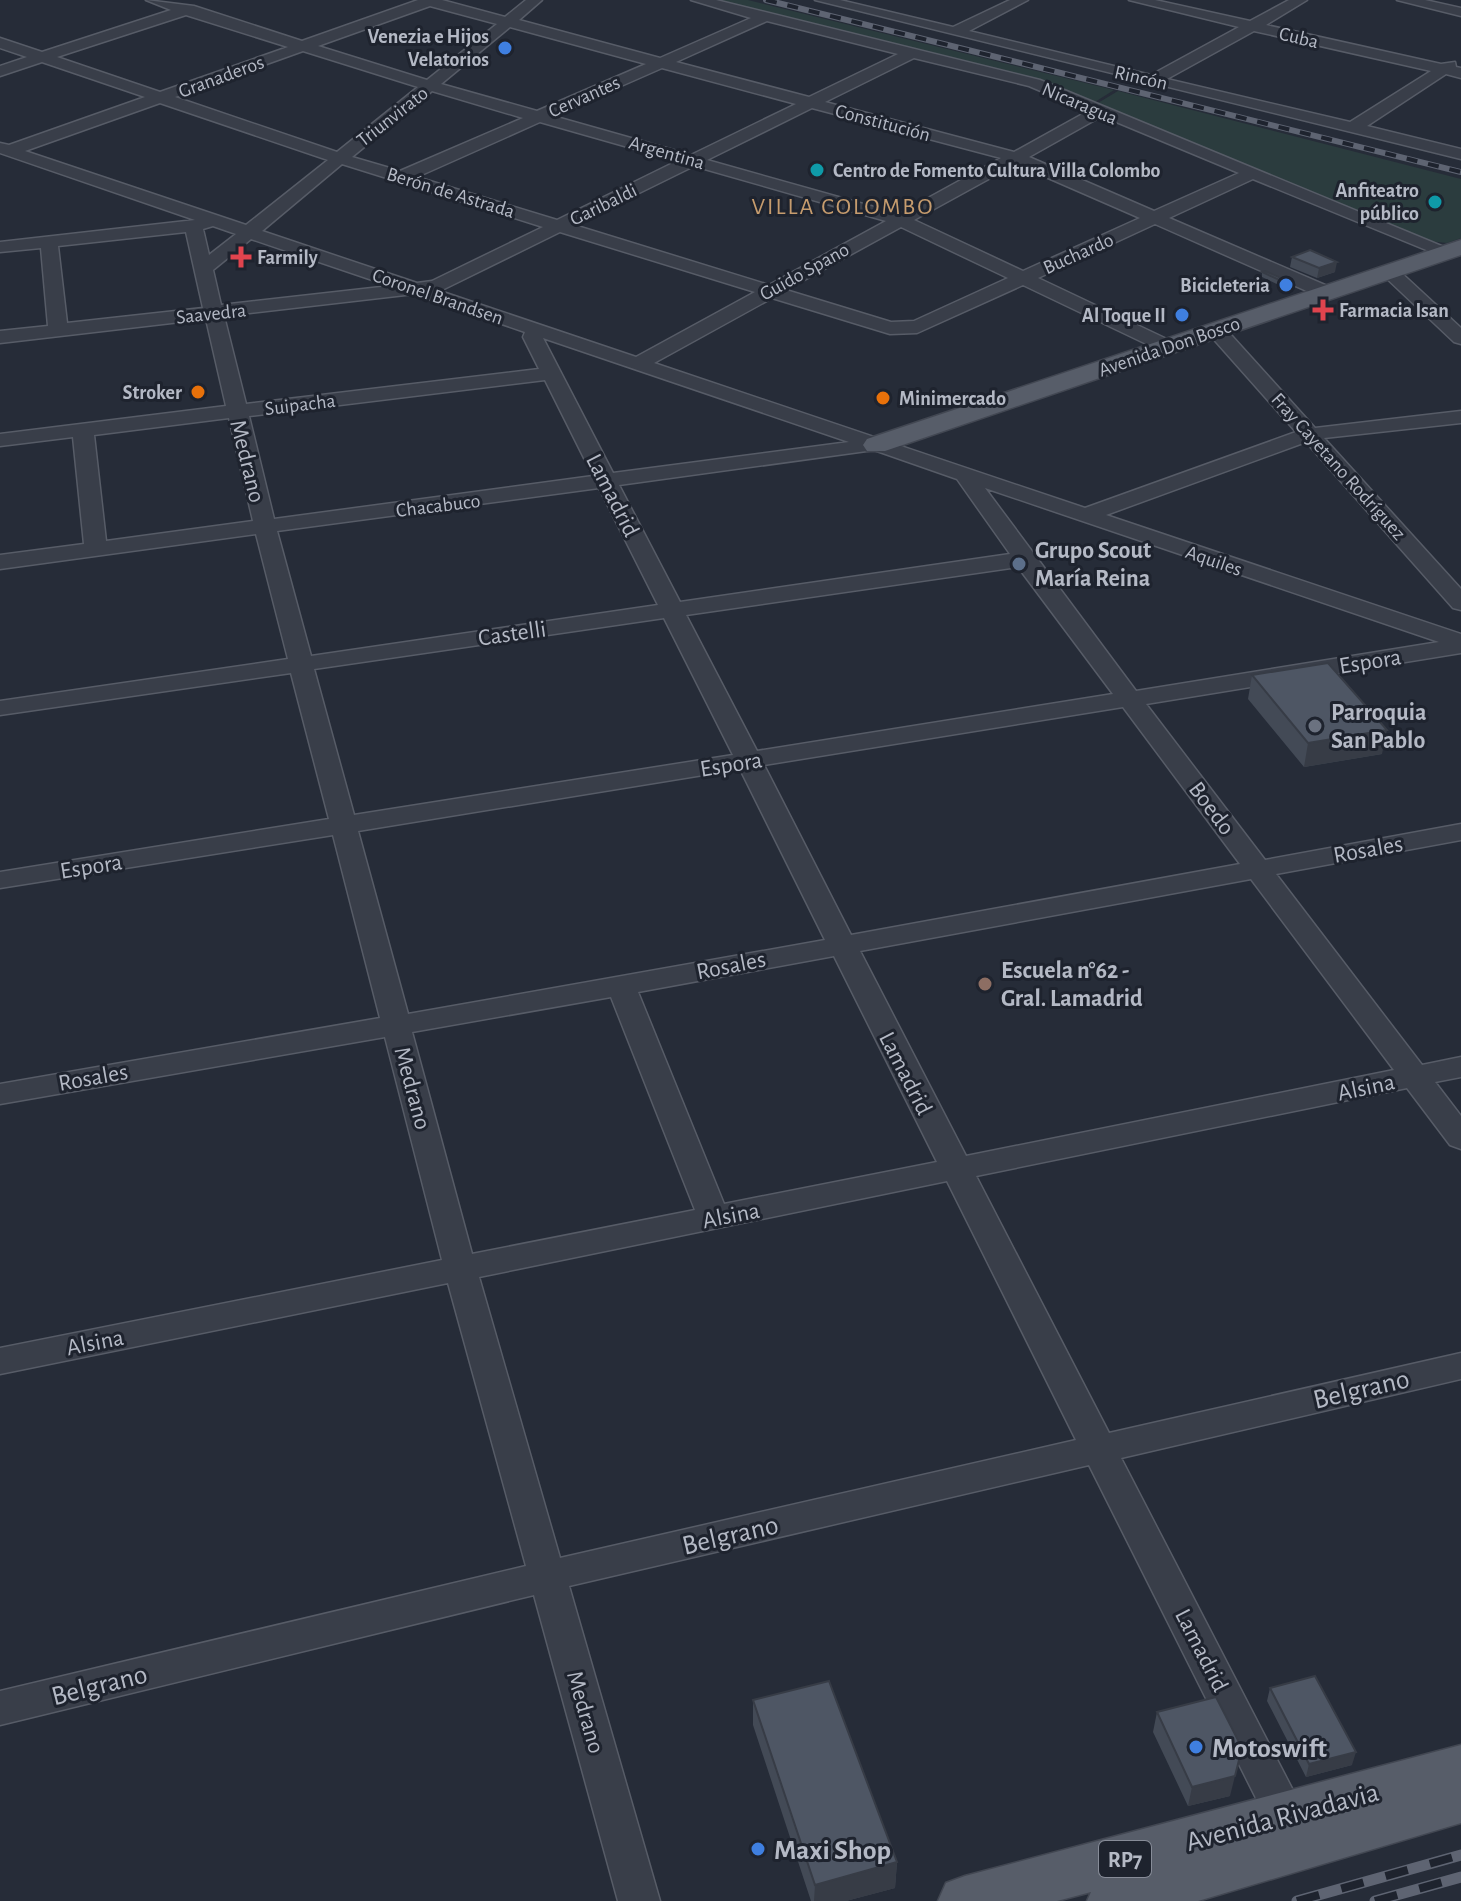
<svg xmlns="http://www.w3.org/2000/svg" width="1461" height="1901" viewBox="0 0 1461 1901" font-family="'Alegreya Sans',sans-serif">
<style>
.green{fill:#2b3c3e}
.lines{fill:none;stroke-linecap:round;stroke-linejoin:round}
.minor-casing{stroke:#575c67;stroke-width:3}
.major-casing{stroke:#424752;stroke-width:3}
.minor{fill:#393e49;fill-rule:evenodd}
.major{fill:#575d69;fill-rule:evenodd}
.rail-far1-casing{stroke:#5e6472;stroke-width:6}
.rail-casing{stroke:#5e6472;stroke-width:11}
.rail-far1{stroke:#1e232e;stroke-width:4;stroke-dasharray:11;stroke-linecap:butt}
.rail{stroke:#1e232e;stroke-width:8;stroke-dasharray:23;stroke-linecap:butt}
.wall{fill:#434a56}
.shaded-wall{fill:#373c46}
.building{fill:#4e5664;stroke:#373c46;stroke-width:2}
.shop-dot{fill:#3f7fe0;stroke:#1e232e;stroke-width:3}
.culture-dot{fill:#0f9aa8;stroke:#1e232e;stroke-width:3}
.health-dot{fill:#e0444e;stroke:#1e232e;stroke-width:3}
.food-dot{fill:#e8710a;stroke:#1e232e;stroke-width:3}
.service-dot{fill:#5c6f8a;stroke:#1e232e;stroke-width:3}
.worship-dot{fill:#6b7280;stroke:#1e232e;stroke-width:3}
.education-dot{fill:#8d6e63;stroke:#1e232e;stroke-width:3}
.labels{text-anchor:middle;stroke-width:6;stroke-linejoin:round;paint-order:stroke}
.far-poi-label{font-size:20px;font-weight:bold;fill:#b4b9c5;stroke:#1e232e;text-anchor:end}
.far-street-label{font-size:20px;fill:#b4b9c5;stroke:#1e232e}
.shield{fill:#1e232e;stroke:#878c98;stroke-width:2}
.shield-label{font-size:22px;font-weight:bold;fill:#b4b9c5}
.far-quarter-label{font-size:24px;letter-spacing:2px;fill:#c69c6e;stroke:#1e232e}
.street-label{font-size:24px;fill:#b4b9c5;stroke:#1e232e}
.poi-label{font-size:24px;font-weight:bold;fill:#b4b9c5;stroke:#1e232e;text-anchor:start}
.near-street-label{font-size:28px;fill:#b4b9c5;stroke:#1e232e}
.near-poi-label{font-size:28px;font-weight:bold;fill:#b4b9c5;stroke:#1e232e;text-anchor:start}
</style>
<rect width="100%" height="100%" fill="#262c38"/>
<path class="green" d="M704,0H748L1114,90L1090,105L1031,80Z
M1118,91L1461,179V238L1447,243L1429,241L1093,106Z"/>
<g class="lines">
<defs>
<path id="minor" d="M146,0L194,6L302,41L418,0H442L505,17L526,0H542L519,20L660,58L751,18L691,0H716L1040,80L1456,252L1453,256H1441L1253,179L1169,218L1332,288V296H1318L1155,224L1038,278L1173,342L1176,346L1173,350H1159L1023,285L917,333L890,334L772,298L654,363L1085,508L1296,432L1209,334L1206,330L1209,326H1223L1315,428L1461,411V423L1324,438L1461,589V610L1453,608L1306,442L1106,515L1461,634V653L1146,704L1265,860L1461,824V840L1276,874L1422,1065L1461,1057V1077L1435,1082L1461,1116V1149L1450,1145L1407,1088L976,1176L1109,1433L1461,1353V1379L1121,1458L1299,1802L1305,1815L1299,1828L1285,1833L1271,1828L1089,1465L569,1586L660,1901H618L534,1595L0,1725V1691L526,1566L448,1283L0,1374V1348L442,1260L385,1037L0,1104V1084L380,1018L333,835L0,888V872L329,819L291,673L0,715V701L288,659L256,534L0,569V555L84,544L73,437L0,446V434L226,406L206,319L0,343V331L48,326L41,248L0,252V242L195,220L0,153V143L9,145L145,97L42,62L0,76V66L27,57L0,48V38L42,52L171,10ZM430,6L497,24L427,80L318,46ZM186,15L288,47L160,92L57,57ZM767,21L898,54L809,97L676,62ZM510,27L646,64L537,111L441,84ZM303,51L418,87L337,152L175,97ZM914,58L1029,86L1088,111L1014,152L825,102ZM662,68L796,104L691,155L553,116ZM432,91L523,118L400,171L352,157ZM160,103L328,160L246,225L25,151ZM812,108L1001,158L899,214L707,160ZM1102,116L1239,173L1154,211L1029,157ZM540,122L677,161L557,220L417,177ZM342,164L543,227L432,281L417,283L262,231ZM1016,164L1140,218L1023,271L914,220ZM694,166L886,221L769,285L574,225ZM213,226L236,234L209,255L203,229ZM901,227L1008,278L914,321L891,322L786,290ZM186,232L203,308L67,323L58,246ZM560,232L755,292L636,357L440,291ZM251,239L390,286L221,305L213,270ZM414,294L525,332L523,337L539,369L246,404L224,316ZM543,338L849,442L613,473ZM545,380L593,476L274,519L249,416ZM229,418L253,521L106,541L94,435ZM874,450L957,479L1010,554L680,602L619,485ZM599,488L658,605L311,656L277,531ZM985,488L1439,642L1136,691ZM1018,567L1113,694L757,751L686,615ZM664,618L733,755L354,815L314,669ZM1123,707L1240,864L851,935L764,765ZM740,769L825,940L408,1014L358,831ZM1251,879L1394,1070L966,1156L860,951ZM834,956L937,1162L724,1204L638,992ZM611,997L695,1210L472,1254L412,1032ZM947,1181L1076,1440L560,1558L479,1277Z
M815,0H840L953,27L1010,0H1028L969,31L1151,75L1239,27L1129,0H1155L1250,21L1289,0H1307L1266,25L1441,64L1455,62L1456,67L1461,68V78L1446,74L1367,126L1461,149V159ZM1254,31L1431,71L1350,122L1167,79Z
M1397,0H1425L1461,8V16Z
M1389,266L1395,267L1461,328V344L1454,342L1383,275V267Z"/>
<path id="major" d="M1461,240V255L885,451H867L863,445L867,439Z
M1461,1745V1823L1198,1901H1087L1091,1892L1057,1901H938L946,1883L965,1876Z"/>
</defs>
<use href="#minor" class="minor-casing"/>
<use href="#major" class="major-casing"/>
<use href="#minor" class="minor"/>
<use href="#major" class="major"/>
<defs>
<path id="rail-far1" d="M766,0L1461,172"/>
<path id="rail" d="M1297,1901L1461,1855
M1375,1901L1461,1877"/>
</defs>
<use href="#rail-far1" class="rail-far1-casing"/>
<use href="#rail" class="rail-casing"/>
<use href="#rail-far1" class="rail-far1"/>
<use href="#rail" class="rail"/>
</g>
<path class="wall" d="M1292,257L1335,272L1317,278L1290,267Z
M1262,272L1292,283V288L1287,289L1262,277Z
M1252,675L1382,754L1304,767L1248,699Z
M1270,1688L1352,1765L1306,1777L1267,1701Z
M753,1700L897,1862L895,1888L846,1901H811L753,1725Z
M1157,1712L1230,1796L1188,1806L1153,1732Z"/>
<path class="shaded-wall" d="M1337,262L1335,272L1317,278L1319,268Z
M1387,730L1382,754L1304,767L1308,743Z
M1242,1748L1230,1796L1188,1806L1192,1787Z
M1356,1752L1352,1765L1306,1777L1309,1764Z
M897,1862L895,1888L846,1901H814L815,1885Z"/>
<path class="building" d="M1310,250L1337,262L1319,268L1292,257Z
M1265,271L1292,283L1288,284L1262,272Z
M1328,663L1387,730L1308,743L1252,675Z
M1315,1676L1356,1752L1309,1764L1270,1688Z
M829,1681L897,1862L815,1885L753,1700Z
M1216,1697L1242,1748L1235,1776L1192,1787L1157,1712Z"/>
<g class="shop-dot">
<circle cx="505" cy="48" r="8"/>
<circle cx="1286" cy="285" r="8"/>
<circle cx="1182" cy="315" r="8"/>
<circle cx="1196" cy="1747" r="8"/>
<circle cx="758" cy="1849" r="8"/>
</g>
<g class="culture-dot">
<circle cx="817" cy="170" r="8"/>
<circle cx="1435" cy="202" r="8"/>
</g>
<g class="health-dot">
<path d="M237 245h8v8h8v8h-8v8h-8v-8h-8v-8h8z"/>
<path d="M1319 298h8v8h8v8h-8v8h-8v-8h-8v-8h8z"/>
</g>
<g class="food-dot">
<circle cx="198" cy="392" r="8"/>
<circle cx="883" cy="398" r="8"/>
</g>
<circle class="service-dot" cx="1019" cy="564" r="8"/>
<circle class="worship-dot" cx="1315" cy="726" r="8"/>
<circle class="education-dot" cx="985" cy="984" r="8"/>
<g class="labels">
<g class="far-poi-label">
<text x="489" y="43">Venezia e Hijos<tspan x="489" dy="23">Velatorios</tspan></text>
<text x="833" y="177" text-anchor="start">Centro de Fomento Cultura Villa Colombo</text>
<text x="1419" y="197">Anfiteatro<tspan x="1419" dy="23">público</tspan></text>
<text x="257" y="264" text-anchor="start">Farmily</text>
<text x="1270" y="292">Bicicleteria</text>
<text x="1339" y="317" text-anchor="start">Farmacia Isan</text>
<text x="1166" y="322">Al Toque II</text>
<text x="182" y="399">Stroker</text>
<text x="899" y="405" text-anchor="start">Minimercado</text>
</g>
<g class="far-street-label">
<text transform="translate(1299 37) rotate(13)" y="7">Cuba</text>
<text transform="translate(221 76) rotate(-20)" y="7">Granaderos</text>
<text transform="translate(1141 77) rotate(13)" y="7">Rincón</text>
<text transform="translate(584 96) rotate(-24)" y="7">Cervantes</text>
<text transform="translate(1080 103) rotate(23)" y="7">Nicaragua</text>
<text transform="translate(392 116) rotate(-38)" y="7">Triunvirato</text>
<text transform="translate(883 122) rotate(15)" y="7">Constitución</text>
<text transform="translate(667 152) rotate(16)" y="7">Argentina</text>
<text transform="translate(451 192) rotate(17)" y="7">Berón de Astrada</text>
<text transform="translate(603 204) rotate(-26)" y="7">Garibaldi</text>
<text transform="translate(1078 253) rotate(-24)" y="7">Buchardo</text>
<text transform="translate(804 271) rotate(-29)" y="7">Guido Spano</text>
<text transform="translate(438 296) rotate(19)" y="7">Coronel Brandsen</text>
<text transform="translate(211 313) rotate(-6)" y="7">Saavedra</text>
<text transform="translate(1169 346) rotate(-19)" y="7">Avenida Don Bosco</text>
<text transform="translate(300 404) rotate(-7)" y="7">Suipacha</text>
<text transform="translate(1339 466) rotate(48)" y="7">Fray Cayetano Rodríguez</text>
<text transform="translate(438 505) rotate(-7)" y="7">Chacabuco</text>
<text transform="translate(1214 560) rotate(19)" y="7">Aquiles</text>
</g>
<rect class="shield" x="1099" y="1841" width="52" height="36" rx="6"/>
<g class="shield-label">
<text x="1125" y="1867">RP7</text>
</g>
<g class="far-quarter-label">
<text x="843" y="214">VILLA COLOMBO</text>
</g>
<g class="street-label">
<text transform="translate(248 461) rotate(76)" y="8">Medrano</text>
<text transform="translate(613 495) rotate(63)" y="8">Lamadrid</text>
<text transform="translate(512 633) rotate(-8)" y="8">Castelli</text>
<text transform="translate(1370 661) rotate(-9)" y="8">Espora</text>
<text transform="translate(731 764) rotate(-9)" y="8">Espora</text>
<text transform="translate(1212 808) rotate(53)" y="8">Boedo</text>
<text transform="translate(1368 849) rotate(-10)" y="8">Rosales</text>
<text transform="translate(91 866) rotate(-9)" y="8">Espora</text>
<text transform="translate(731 965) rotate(-11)" y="8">Rosales</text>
<text transform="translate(906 1073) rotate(63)" y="8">Lamadrid</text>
<text transform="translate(93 1077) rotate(-10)" y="8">Rosales</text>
<text transform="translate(1366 1087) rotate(-12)" y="8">Alsina</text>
<text transform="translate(413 1088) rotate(75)" y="8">Medrano</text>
<text transform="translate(731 1215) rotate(-11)" y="8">Alsina</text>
<text transform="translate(95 1342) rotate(-11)" y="8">Alsina</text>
<text transform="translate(1202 1650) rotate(63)" y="8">Lamadrid</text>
<text transform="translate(586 1712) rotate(74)" y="8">Medrano</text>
</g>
<g class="poi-label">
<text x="1035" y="558">Grupo Scout<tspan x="1035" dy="28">María Reina</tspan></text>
<text x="1331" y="720">Parroquia<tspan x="1331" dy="28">San Pablo</tspan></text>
<text x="1001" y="978">Escuela n°62 -<tspan x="1001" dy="28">Gral. Lamadrid</tspan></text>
</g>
<g class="near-street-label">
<text transform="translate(1361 1388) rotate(-13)" y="10">Belgrano</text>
<text transform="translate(730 1534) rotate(-13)" y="10">Belgrano</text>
<text transform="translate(99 1684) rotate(-14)" y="10">Belgrano</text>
<text transform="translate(1282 1816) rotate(-15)" y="10">Avenida Rivadavia</text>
</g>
<g class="near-poi-label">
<text x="1212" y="1757">Motoswift</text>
<text x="774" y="1859">Maxi Shop</text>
</g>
</g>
</svg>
